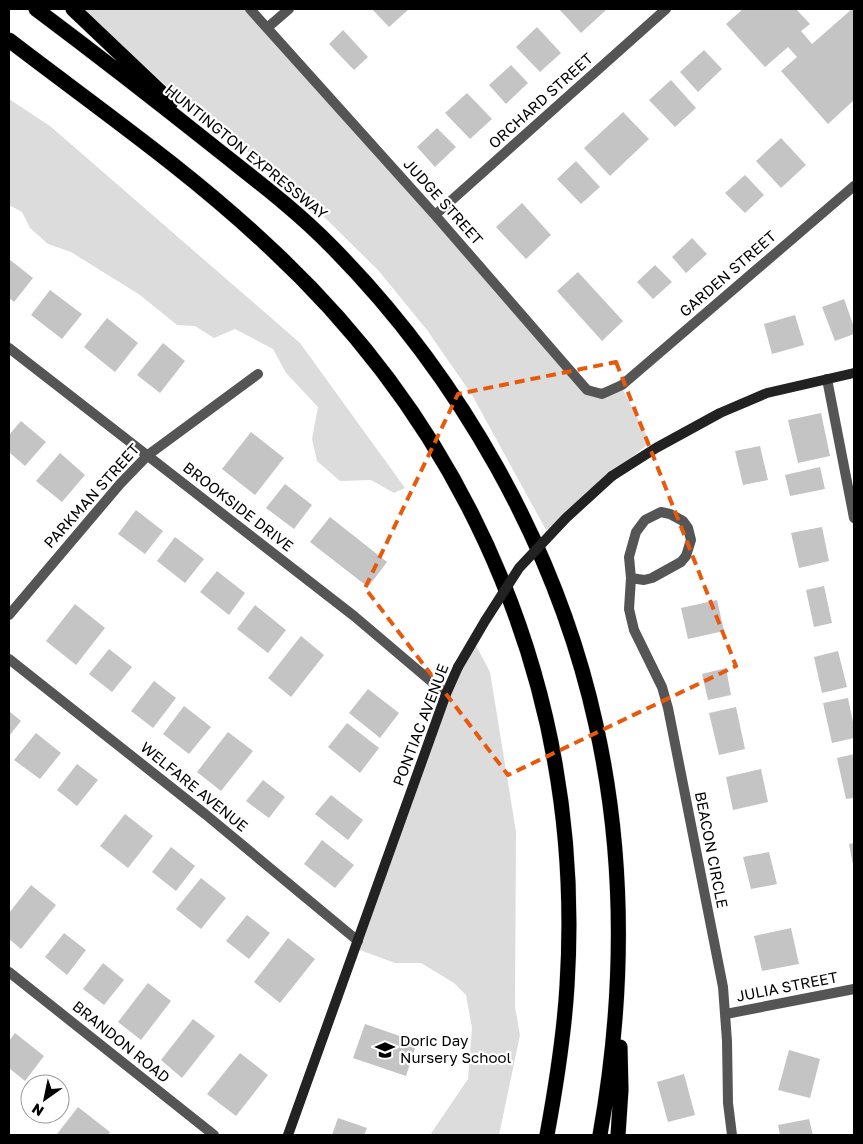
<svg xmlns="http://www.w3.org/2000/svg" width="863" height="1144" viewBox="0 0 863 1144" font-family="'Golos Text',sans-serif">
<style>
.green{fill:#dcdcdc}
.building{fill:#c4c4c4}
.lines{fill:none;stroke-linecap:round;stroke-linejoin:round}
.highway-casing{stroke:#dbdbdb;stroke-width:16}
.street{stroke:#555;stroke-width:10}
.secondary{stroke:#222;stroke-width:10}
.highway{stroke:#000;stroke-width:15}
.secondary-bridge{stroke:#222;stroke-width:10}
.marked{fill:none;stroke:#e8590c;stroke-width:4;stroke-dasharray:10 6;stroke-linejoin:round}
.labels{text-anchor:middle;stroke-width:4.5;stroke-linejoin:round;paint-order:stroke}
.street-label{font-size:15px;fill:#000;stroke:#fff}
.poi-label{font-size:15px;fill:#000;stroke:#fff;text-anchor:start}
</style>
<rect width="100%" height="100%" fill="#fff"/>
<path class="green" d="M82,9H247L551,349L594,389L621,386L650,442L613,473L552,527L546,530L472,395L427,330L378,270L311,204L270,169L183,101Z
M9,99L50,126L300,343L405,488L394,493L371,480L340,481L317,461L312,439L318,407L286,373L273,349L235,329L214,338L195,326L177,325L140,295L71,252L48,244L30,228L22,212L9,205Z
M472,638L490,672L516,832L515,1007L520,1035L499,1135H430L468,1079L472,1028L466,995L454,983L421,963H395L357,949Z"/>
<path class="building" d="M372,9H409L389,27Z
M559,9H605L606,10L581,33Z
M743,9H796L810,24L801,31L812,44L852,9H854V100L828,124L781,71L797,57L788,47L765,67L726,24Z
M537,27L561,53L540,72L516,47Z
M343,30L368,57L354,70L329,44Z
M704,50L722,69L698,92L680,72Z
M511,65L528,83L506,104L489,85Z
M671,80L696,108L675,127L649,100Z
M467,93L492,119L470,139L445,113Z
M623,112L649,139L610,176L584,148Z
M437,128L456,147L435,167L417,147Z
M781,138L806,165L781,188L756,161Z
M576,161L600,187L581,204L557,179Z
M745,175L764,195L745,213L725,193Z
M522,203L551,235L526,259L496,227Z
M692,238L707,254L686,273L672,257Z
M9,259L33,278L14,302L9,298Z
M655,265L672,282L653,299L637,282Z
M578,272L623,321L602,341L557,291Z
M50,290L82,314L62,339L31,315Z
M844,299L854,327V334L835,341L822,307Z
M795,315L804,345L772,354L764,324Z
M107,318L138,343L115,372L84,347Z
M163,343L185,361L160,393L137,375Z
M821,413L830,456L798,463L788,420Z
M21,421L46,442L25,466L9,452V435Z
M251,432L284,458L255,495L222,469Z
M760,446L768,480L743,485L735,451Z
M60,453L85,475L62,502L36,481Z
M820,467L825,489L790,496L785,475Z
M285,484L312,505L294,529L266,508Z
M136,510L163,531L145,554L118,534Z
M330,517L387,562L368,587L310,542Z
M822,527L829,561L799,568L791,533Z
M175,537L204,559L185,583L157,561Z
M217,571L245,593L229,615L200,592Z
M824,586L832,623L814,627L806,590Z
M717,600L724,631L688,639L681,608Z
M75,604L105,628L76,665L46,641Z
M255,605L286,630L268,653L237,629Z
M301,636L324,655L291,697L268,678Z
M109,649L132,667L112,692L89,674Z
M838,651L847,687L822,693L814,657Z
M726,668L731,695L708,700L702,674Z
M154,681L176,698L153,728L131,711Z
M368,689L399,713L380,738L349,713Z
M848,698L854,727V738L832,743L823,703Z
M184,706L211,727L189,754L163,734Z
M736,707L745,749L719,755L709,713Z
M9,711L21,721L9,736Z
M347,723L379,748L360,773L328,747Z
M228,732L253,751L221,791L197,772Z
M36,733L61,753L40,779L14,760Z
M854,754V798L846,799L837,758Z
M77,764L98,780L77,806L57,790Z
M761,769L768,802L733,810L726,777Z
M263,780L285,797L269,818L246,801Z
M331,795L363,820L348,840L315,814Z
M125,814L153,836L128,868L100,846Z
M322,840L354,865L335,888L304,864Z
M854,843V865H853L849,844Z
M171,847L195,866L176,891L152,872Z
M769,852L777,884L751,889L743,857Z
M201,878L226,898L201,929L176,909Z
M31,885L56,905L21,949L9,939V913Z
M247,915L270,933L249,959L226,941Z
M791,928L799,964L762,971L754,936Z
M64,933L86,950L67,975L45,957Z
M288,938L315,959L280,1003L254,982Z
M103,963L124,980L104,1005L83,989Z
M148,983L171,1001L141,1040L118,1022Z
M193,1019L215,1036L182,1078L161,1060Z
M365,1024L417,1042L406,1076L353,1058Z
M15,1033L44,1056L25,1081L9,1068V1041Z
M789,1050L820,1059L810,1098L778,1090Z
M240,1053L268,1075L236,1116L207,1094Z
M684,1074L695,1115L668,1122L657,1082Z
M78,1107L110,1132L108,1135L57,1134Z
M338,1118L367,1128L364,1135H332Z
M809,1119L813,1135H780L778,1125Z"/>
<g class="lines">
<defs>
<path id="highway" d="M36,9C96,54 154,99 213,146C253,178 295,209 331,246C459,375 557,547 596,725C626,860 624,1000 600,1135
M73,9L171,102
M9,40C95,106 186,169 266,244C476,437 585,700 567,986C564,1036 556,1086 547,1135
M618,1135L621,1090L620,1047"/>
</defs>
<use href="#highway" class="highway-casing"/>
<path class="street" d="M250,9L435,215L587,390L602,394L622,385L854,186
M267,28L289,9
M435,215L666,9
M9,348L354,616L446,694
M827,379L854,518
M631,578L644,580L652,578L681,562L686,556L691,540L688,528L683,521L670,514L661,512L645,520L636,532L629,557L631,578L629,609L634,630L662,687L668,708L723,987L727,1041L728,1103L732,1135
M9,615L120,484L148,455L258,374
M9,659L205,814L358,941
M9,972L214,1135
M726,1014L854,989"/>
<path class="secondary" d="M612,476L656,448L720,413L767,393L854,373
M288,1135L446,694L458,667"/>
<use href="#highway" class="highway"/>
<path class="secondary-bridge" d="M458,667L485,621L519,568L566,518L612,476"/>
</g>
<path class="marked" d="M616,362L736,666L508,775L365,588L458,394Z"/>
<defs>
<symbol id="school-bare" viewBox="-9 -9 18 18"><path d="M0-5L7-2L0 1L-7-2ZM-4 1L0 2.5L4 1V4Q0 6-4 4Z" fill="#000" stroke="#fff" stroke-width="2.5" paint-order="stroke"/></symbol>
</defs>
<g fill-rule="evenodd">
<use href="#school-bare" x="371" y="1036" width="28" height="28"/>
</g>
<g class="labels">
<g class="street-label">
<text transform="translate(541 101) rotate(-42)" y="5">ORCHARD STREET</text>
<text transform="translate(246 152) rotate(39)" y="5">HUNTINGTON EXPRESSWAY</text>
<text transform="translate(443 202) rotate(48)" y="5">JUDGE STREET</text>
<text transform="translate(728 274) rotate(-41)" y="5">GARDEN STREET</text>
<text transform="translate(92 496) rotate(-48)" y="5">PARKMAN STREET</text>
<text transform="translate(238 507) rotate(38)" y="5">BROOKSIDE DRIVE</text>
<text transform="translate(421 725) rotate(-69)" y="5">PONTIAC AVENUE</text>
<text transform="translate(194 787) rotate(39)" y="5">WELFARE AVENUE</text>
<text transform="translate(711 850) rotate(79)" y="5">BEACON CIRCLE</text>
<text transform="translate(787 987) rotate(-11)" y="5">JULIA STREET</text>
<text transform="translate(121 1042) rotate(39)" y="5">BRANDON ROAD</text>
</g>
<g class="poi-label">
<text x="400" y="1046">Doric Day<tspan x="400" dy="17">Nursery School</tspan></text>
</g>
</g>
<rect width="863" height="1144" fill="none" stroke="#000000" stroke-width="20"/>
<g transform="translate(45 1099) rotate(213)"><circle r="24" fill="#ffffff" stroke="#999999"/>
<path d="M0-4L9 19L0 12L-9 19Z" fill="#000000"/>
<text y="-8" font-size="14" font-weight="bold" text-anchor="middle" fill="#000000">N</text>
</g>
</svg>
